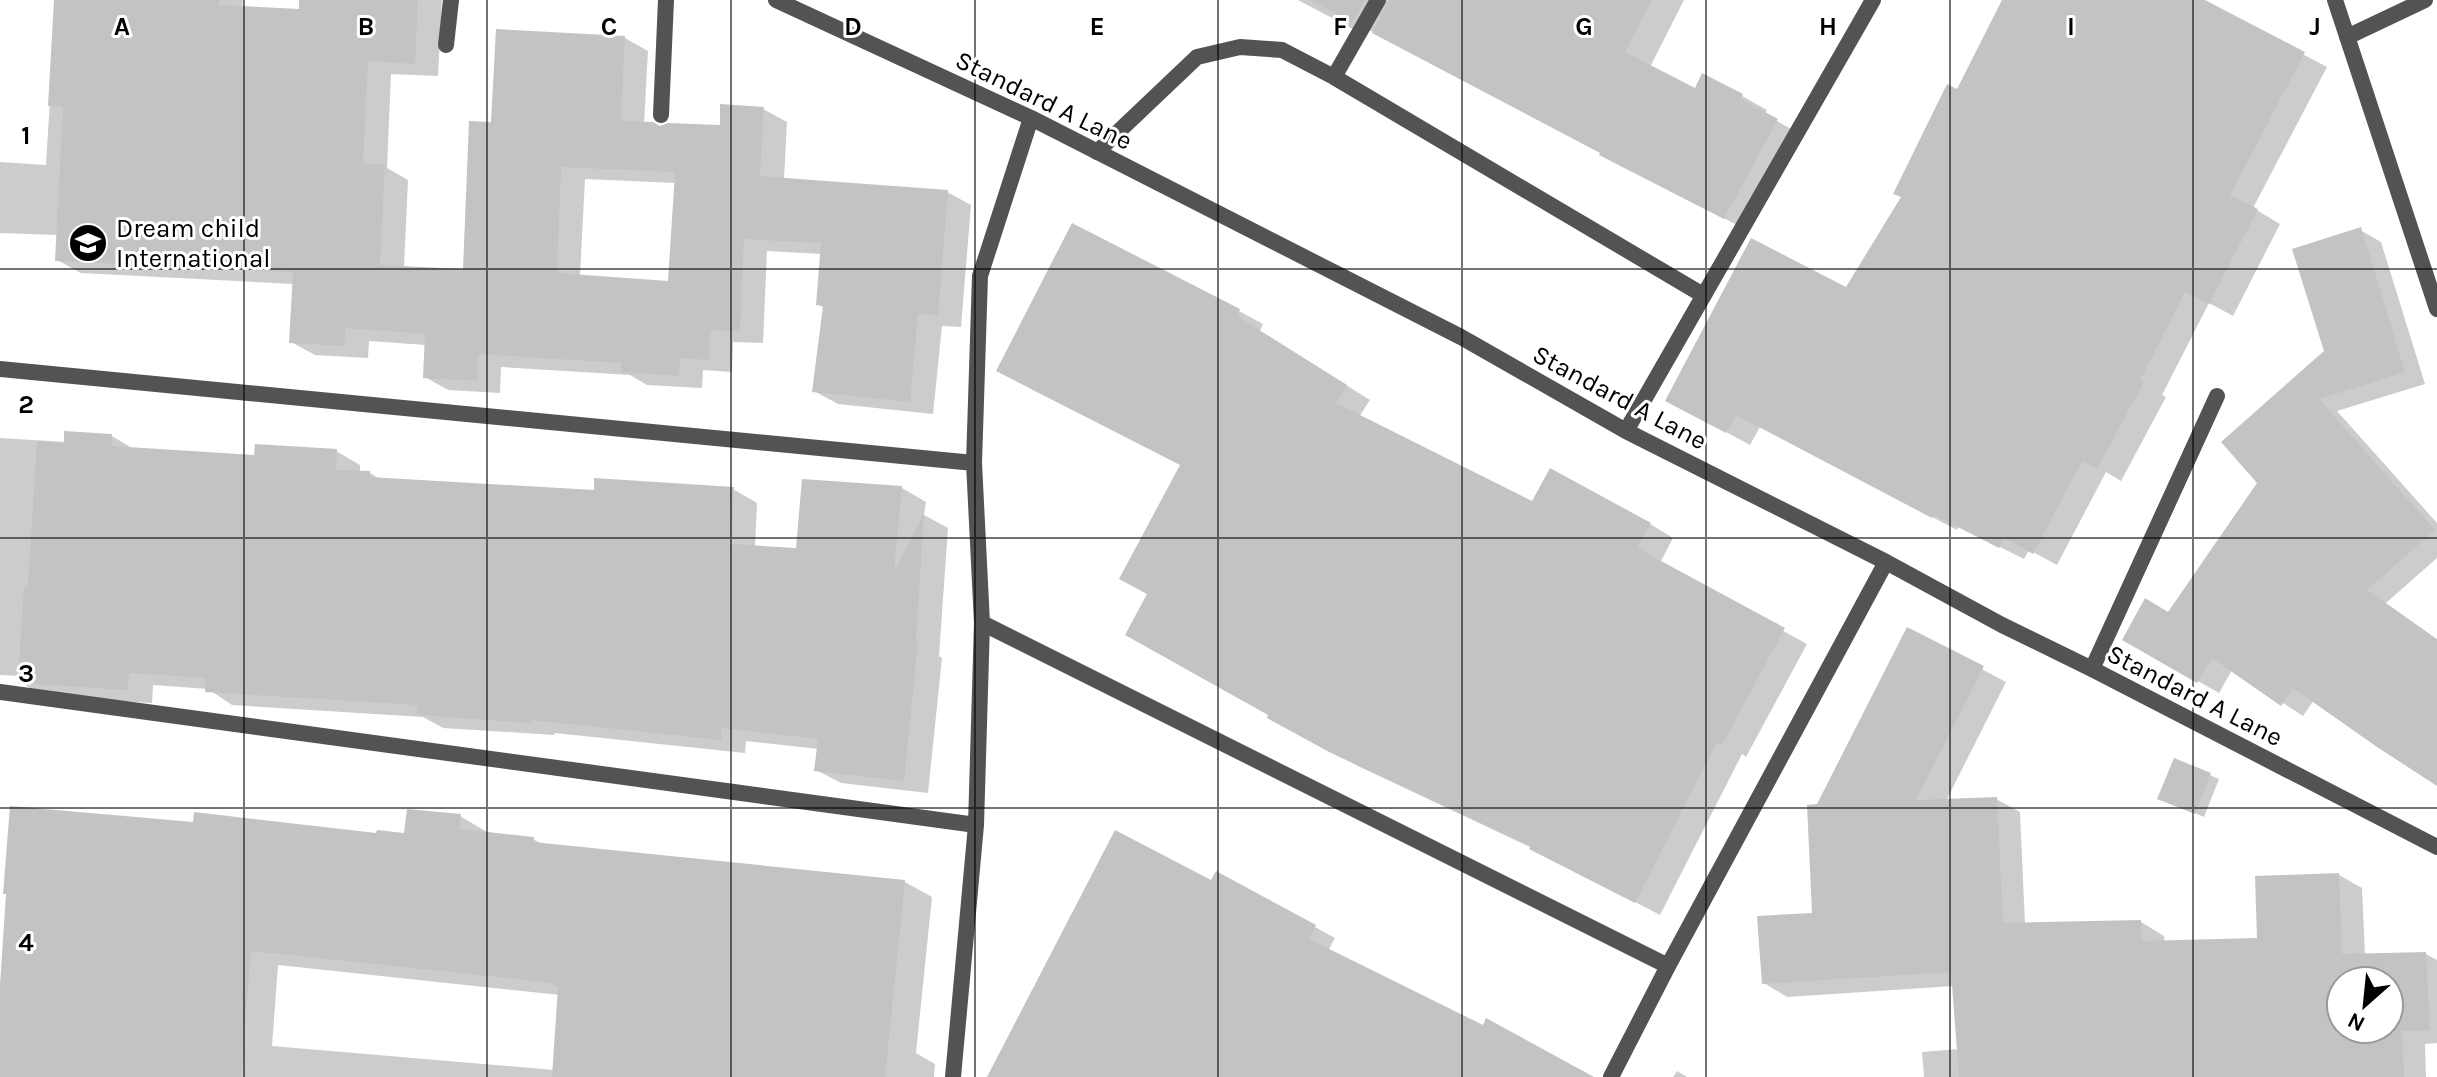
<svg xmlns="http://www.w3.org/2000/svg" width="2437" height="1077" viewBox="0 0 2437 1077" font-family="Karla,sans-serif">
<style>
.shadow{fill:#0003;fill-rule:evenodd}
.building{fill:#c3c3c3;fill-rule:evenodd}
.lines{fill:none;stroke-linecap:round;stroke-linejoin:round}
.lane{stroke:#535353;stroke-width:16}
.street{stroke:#535353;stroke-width:16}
.grid{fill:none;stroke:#000;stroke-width:2;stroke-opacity:0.55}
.labels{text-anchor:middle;stroke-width:6;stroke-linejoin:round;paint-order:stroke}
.street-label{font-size:26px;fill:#000;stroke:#fff}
.poi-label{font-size:26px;fill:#000;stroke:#fff;text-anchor:start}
.grid-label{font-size:26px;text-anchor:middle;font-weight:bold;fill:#000;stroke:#fff;stroke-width:6;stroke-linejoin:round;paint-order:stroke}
</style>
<rect width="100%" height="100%" fill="#fff"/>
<path class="shadow" d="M62,0H243L242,8L301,11V0H442L438,76L391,74L387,168L408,180L404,268L465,272L493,124L625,38L648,51L644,124L660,128L722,127L763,109L787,122L784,180L947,192L971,205L961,327L942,326L933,414L838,404L814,391L824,308L818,304L822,254L767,251L763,343L733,342L732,372L703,370L702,388L647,385L630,375L501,367L500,393L448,390L425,377L426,345L369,341L368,358L315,355L291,342L294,284L81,273L57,260L58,235L0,233V162L46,165L52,66ZM585,179L676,183L670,283L580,276Z
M1298,0H1684L1650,67L1696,90L1742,96L1767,110L1765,114L1801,135L1749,231L1627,169L1603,153L1369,30L1366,36Z
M2005,0H2200L2327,67L2253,208L2280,224L2233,316L2209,303L2162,395L2166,397L2121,481L2106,472L2057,565L2029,550L2024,559L1958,526L1957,530L1760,427L1750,445L1691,413L1847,289L1903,197Z
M2360,230L2381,242L2425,384L2337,411L2437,523V558L2386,603L2437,639V783L2314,700L2303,716L2232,670L2219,693L2124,639L2169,614L2260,482L2326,352Z
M1239,311L1263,324L1260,331L1370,400L1359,417L1532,504L1650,524L1673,538L1660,563L1807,644L1746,757L1742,754L1660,915L1532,848L1358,766L1293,731L1271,715L1150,594L1182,465L1029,388Z
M112,436L135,450L256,457L336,451L360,465V473H370L381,480L596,492L733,489L757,503L755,548L798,550L902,488L926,502L924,515L948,528L939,656L942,658L928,793L841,783L816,770L819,749L746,741L745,753L555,733L554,735L443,728L423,717L232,705L208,689L153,685L152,703L44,696L20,682L21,676L0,675V438L66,442Z
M1908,630L2006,682L1946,801L1996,799L2020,812L2025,924L2141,922L2164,936L2165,942L2259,940L2339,875L2362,888L2365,955L2426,954L2437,960V1043L2425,1044L2426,1077H1924L1922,1052L1959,1049L1954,986L1787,997L1764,983L1814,914L1818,806ZM2341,981H2389V1029H2341Z
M2175,760L2219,779L2204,817L2168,802Z
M460,816L487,832L533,839L544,845L905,882L932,897L916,1053L935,1064L934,1077H0V1018L195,824L406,835ZM278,965L560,995L554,1070L272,1046Z
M1212,883L1315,927L1335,938L1328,951L1580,1077H989Z
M1677,1071L1687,1077H1673Z"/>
<path class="building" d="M54,0H219V5L299,9V0H418L415,64L368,61L363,163L385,165L380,265L463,269L469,121L491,122L496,29L625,36L621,121L653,122L660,126L668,123L720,125V104L764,107L760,176L948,190L938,315L918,314L910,402L812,392L823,306L816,305L821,243L744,239L740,331L710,330L709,360L680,358L679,376L621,372V363L478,354L477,381L423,378L425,334L346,328L344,346L289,343L293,272L55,261L63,107L48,106ZM561,167L675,172L668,281L557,273Z
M1310,0H1365L1352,23Z
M1389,0H1652L1625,52L1695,88L1702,73L1743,94L1741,99L1778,119L1724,219L1599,155L1600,153L1372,33Z
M2002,0H2205L2305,52L2230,195L2258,209L2209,304L2185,292L2140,380L2144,382L2097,469L2082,461L2033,554L2005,538L1999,548L1934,515L1932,518L1736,415L1726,433L1665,401L1751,238L1846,287L1901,197L1893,194L1947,84L1957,89Z
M1072,223L1240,309L1237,316L1347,385L1336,403L1532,501L1550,468L1651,523L1637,548L1785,628L1722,745L1717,742L1635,903L1529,849L1531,846L1331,753L1267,718L1268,715L1125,635L1147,594L1119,579L1180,465L996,371Z
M2361,227L2405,372L2319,399L2435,530L2367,590L2437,640V786L2377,747L2293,688L2281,706L2212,658L2197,683L2122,640L2145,598L2168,612L2257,483L2221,442L2324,351L2292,249Z
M64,431L112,434V446L254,455L255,444L337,449L336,470L370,471V477L594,490V478L734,487L731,544L796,548L802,479L902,486L894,572L924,513L916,642H918L904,781L814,771L818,739L722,728L721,740L531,720V723L417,715L418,705L205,692L206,678L129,673L128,690L18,683L24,586L28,587L37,441L64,443Z
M1907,627L1984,666L1916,800L1997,797L2003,923L2141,920L2142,941L2257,938L2255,876L2339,873L2342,954L2426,952L2430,1030L2402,1031L2404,1077H1959L1951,972L1762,984L1757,916L1812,913L1807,805L1817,804ZM2341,981H2389V1029H2341Z
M2174,758L2211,773L2195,814L2157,799Z
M10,806L193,822L194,812L376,833L377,830L404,833L407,809L461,814L459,829L534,837L533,842L905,880L885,1077H552L558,987L553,986L554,983L251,951L241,1077H0V985L6,894H3Z
M1115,830L1211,880L1216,871L1316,925L1309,939L1483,1025L1486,1018L1594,1077H987Z"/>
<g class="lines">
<path class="lane" d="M446,45L451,0
M1334,77L1378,0
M661,115L666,0
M1097,152L1197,57L1240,47L1282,50L1334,77L1703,295
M2092,669L2217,396"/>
<path class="street" d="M776,0L1031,118L1461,337L1626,431L1886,562L2002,625L2092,669L2437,847
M2335,0L2437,309
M2347,37L2425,0
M0,369L974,463
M1626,431L1873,0
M982,623L1668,966
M0,692L976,825
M953,1077L976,825L982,623L974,463L980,276L1031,118
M1611,1077L1668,966L1886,562"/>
</g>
<path class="grid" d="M244,0V1077M487,0V1077M731,0V1077M975,0V1077M1218,0V1077M1462,0V1077M1706,0V1077M1950,0V1077M2193,0V1077M0,269H2437M0,538H2437M0,808H2437"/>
<defs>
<symbol id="school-disc" viewBox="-11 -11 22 22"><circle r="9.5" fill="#000" stroke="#fff"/><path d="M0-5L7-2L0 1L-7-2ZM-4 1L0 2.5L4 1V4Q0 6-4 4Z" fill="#fff"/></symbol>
</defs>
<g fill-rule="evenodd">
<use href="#school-disc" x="66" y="221" width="44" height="44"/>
</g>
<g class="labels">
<g class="street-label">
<text transform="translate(1044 100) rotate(26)" y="9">Standard A Lane</text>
<text transform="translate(1620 397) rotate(28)" y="9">Standard A Lane</text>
<text transform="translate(2195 695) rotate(27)" y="9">Standard A Lane</text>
</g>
<g class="poi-label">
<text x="116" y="237">Dream child<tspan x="116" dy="30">International</tspan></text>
</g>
</g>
<g class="grid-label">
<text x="122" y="35">A</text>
<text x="366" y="35">B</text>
<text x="609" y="35">C</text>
<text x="853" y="35">D</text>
<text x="1097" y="35">E</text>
<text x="1340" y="35">F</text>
<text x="1584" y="35">G</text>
<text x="1828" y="35">H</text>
<text x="2071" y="35">I</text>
<text x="2315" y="35">J</text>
<text x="26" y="144">1</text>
<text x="26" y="413">2</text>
<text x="26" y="682">3</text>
<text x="26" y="951">4</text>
</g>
<g transform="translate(2365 1005) rotate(207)"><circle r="38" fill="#ffffff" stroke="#999999" stroke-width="2"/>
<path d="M0-6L14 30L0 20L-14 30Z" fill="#000000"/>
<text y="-12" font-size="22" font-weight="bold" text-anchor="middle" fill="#000000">N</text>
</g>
</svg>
